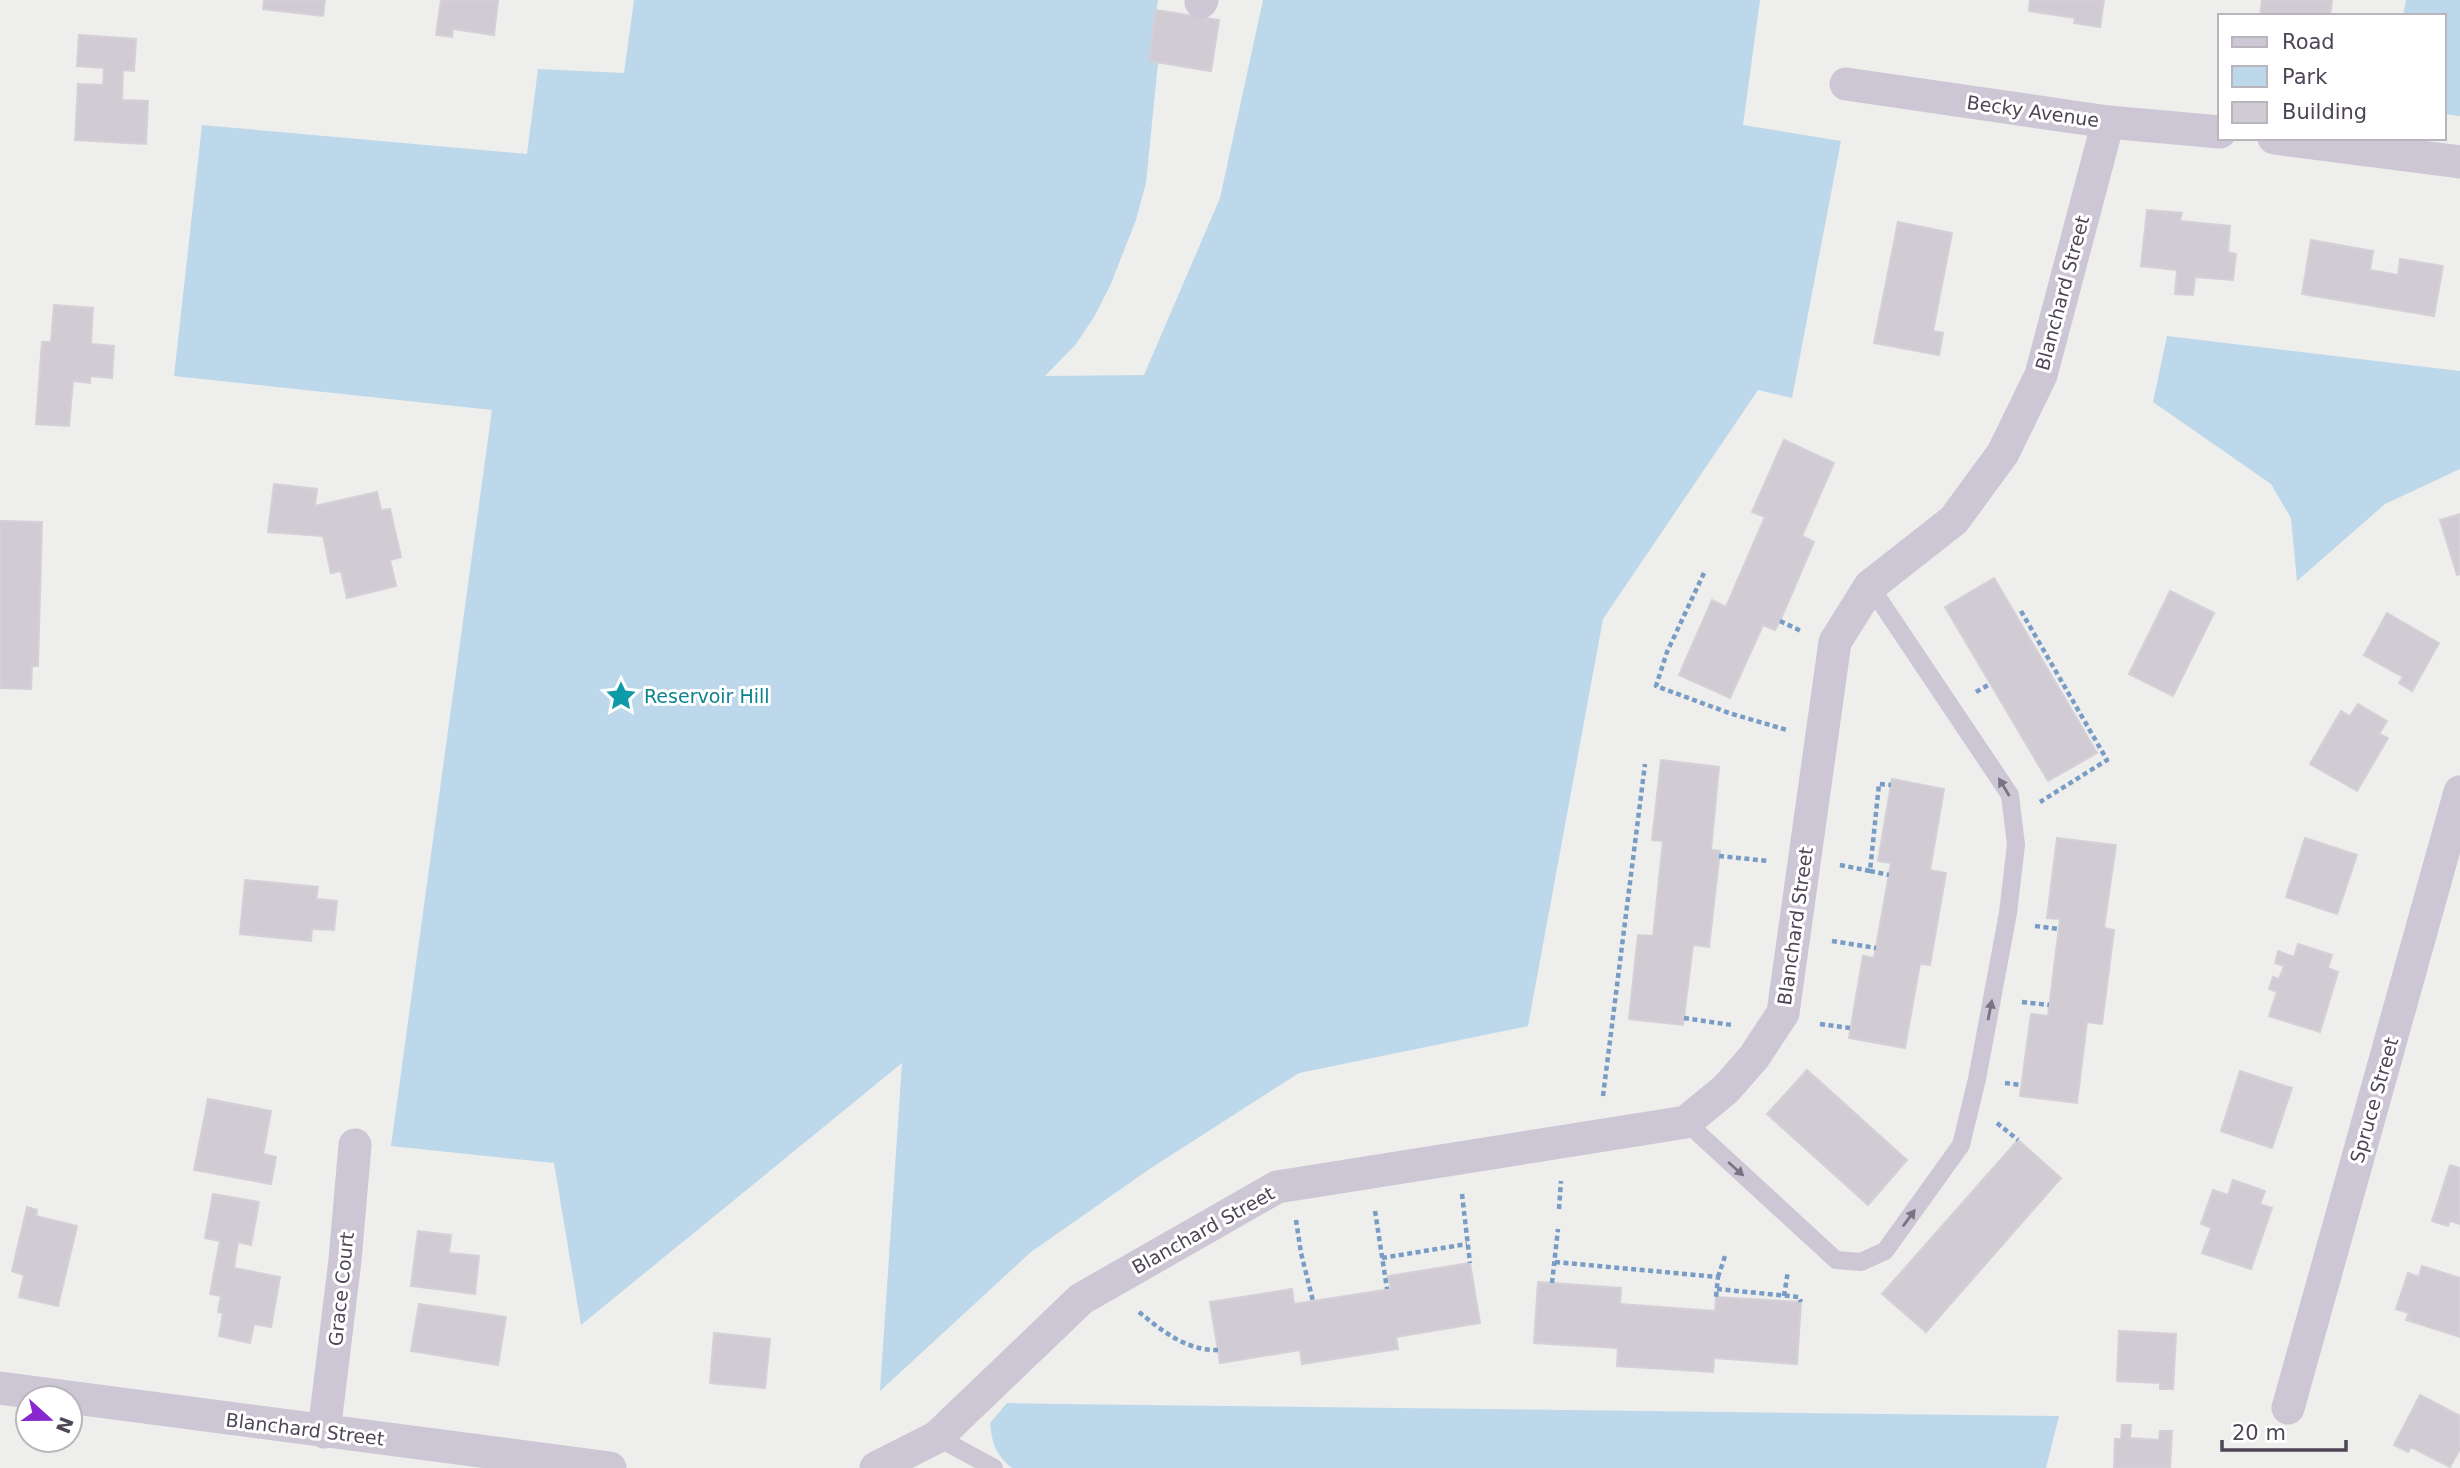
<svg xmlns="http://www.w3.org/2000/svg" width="2460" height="1468" viewBox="0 0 2460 1468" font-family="'DejaVu Sans',sans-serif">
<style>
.green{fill:#bcd8ea}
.building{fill:#d1ccd3;stroke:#d5d0d7;stroke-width:2}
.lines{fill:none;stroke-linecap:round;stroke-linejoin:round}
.path{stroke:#789cc5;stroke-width:4.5;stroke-dasharray:5 3.5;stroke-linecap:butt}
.lane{stroke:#cdc6d5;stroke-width:18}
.street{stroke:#cdc6d5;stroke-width:33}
.oneway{fill:#7a7383}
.labels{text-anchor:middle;stroke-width:6;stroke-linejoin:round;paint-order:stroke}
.street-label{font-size:19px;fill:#4e4657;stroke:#fff}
.culture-label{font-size:19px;fill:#0d838f;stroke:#fff;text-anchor:start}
</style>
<rect width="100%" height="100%" fill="#eeeeec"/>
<path class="green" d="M634,0H1158L1149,61L1158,63L1146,183L1136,220L1110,286L1094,317L1076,344L1045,376L1144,375L1220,198L1263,0H1760L1743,125L1841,141L1792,398L1758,390L1603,619L1528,1026L1299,1073L1151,1168L1031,1252L880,1391L902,1063L581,1325L554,1163L391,1146L492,410L174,376L202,125L527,154L538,69L624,73Z
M2406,0H2460V116L2444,114V16H2403Z
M2167,336L2460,371V469L2385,504L2297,581L2291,518L2271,484L2153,402Z
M1007,1403L1058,1404L2059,1416L2046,1468H1012C996,1455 992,1444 990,1423Z"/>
<path class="building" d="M264,0H325L323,16L263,9Z
M441,0H498L494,35L453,29L452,37L436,35Z
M2030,0H2104L2100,27L2074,23L2075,18L2029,11Z
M2262,0H2332L2330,16H2260Z
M1156,10L1219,20L1211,71L1149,61Z
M79,35L136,39L134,71L123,70L122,100L148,101L146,144L75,140L78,84L103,85L104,68L77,66Z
M2147,210L2182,213L2180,221L2230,226L2228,252L2236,254L2233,280L2195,277L2193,295L2175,294L2177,270L2141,266Z
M1898,222L1952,233L1933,331L1943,333L1939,355L1874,343Z
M2311,240L2373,251L2370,270L2398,275L2400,259L2443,266L2434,316L2302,294Z
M54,305L93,308L91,344L114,346L112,378L90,376V383L73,381L69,426L36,424L42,342H51Z
M1784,440L1834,463L1802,536L1814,542L1780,621L1775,630L1763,625L1730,698L1679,675L1712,600L1726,607L1765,517L1752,512Z
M274,484L317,489L315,506L377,492L381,510L390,509L401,557L390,560L396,586L347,598L341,571L331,573L323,536L268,532Z
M2460,514V574L2457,575L2440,520Z
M0,521L42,522L38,666H32L31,689L0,688Z
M1994,578L2097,753L2048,781L1945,607Z
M2170,591L2214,613L2173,696L2129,674Z
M2387,613L2439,643L2412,691L2399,683L2403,677L2364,655Z
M2358,704L2387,721L2379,734L2388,738L2357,791L2310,764L2341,711L2350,716Z
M1661,760L1719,767L1711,850L1720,851L1709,947L1693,945L1683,1025L1629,1019L1638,935L1653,936L1663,841L1652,840Z
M1892,779L1944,789L1930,870L1946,873L1930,965L1920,964L1905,1048L1849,1038L1863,956L1874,958L1891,863L1878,861Z
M2057,838L2116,845L2104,928L2114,930L2102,1024L2087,1022L2077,1103L2020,1096L2031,1014L2048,1016L2060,919L2047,918Z
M2305,838L2357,855L2337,914L2286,897Z
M245,880L318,887L316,899L337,901L334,930L312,929L311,941L240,934Z
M2298,944L2332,955L2328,968L2338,972L2320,1032L2269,1016L2277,992L2269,989L2273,977L2279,979L2284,966L2275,963L2278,951L2294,957Z
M1807,1070L1907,1160L1868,1205L1767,1114Z
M2240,1071L2292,1088L2272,1148L2221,1131Z
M208,1099L271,1111L263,1154L276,1157L271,1184L194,1170Z
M2018,1140L2061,1178L1926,1332L1882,1294Z
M2450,1165L2460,1168V1224L2450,1221L2448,1226L2432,1221Z
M2233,1180L2265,1191L2260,1204L2272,1208L2251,1269L2202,1253L2211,1228L2201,1224L2213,1190L2228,1195Z
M213,1194L259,1202L251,1245L238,1242L234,1268L280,1277L271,1327L254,1324L250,1343L219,1336L223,1313L218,1312L221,1296L210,1294L220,1241L205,1238Z
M27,1207L37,1210L36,1216L77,1226L58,1306L19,1297L24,1275L12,1271Z
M418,1231L451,1235L449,1253L479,1256L475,1294L411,1286Z
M1470,1263L1480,1323L1396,1337L1398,1349L1302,1364L1300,1350L1220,1363L1210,1302L1292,1289L1294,1304L1391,1289L1388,1276Z
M2422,1266L2460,1278V1337L2406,1320L2409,1313L2396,1309L2408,1273L2419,1277Z
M1538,1282L1621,1288L1620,1304L1715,1311L1716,1297L1801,1302L1797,1364L1714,1358L1713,1372L1617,1366L1618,1348L1534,1343Z
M419,1304L506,1317L498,1365L411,1351Z
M2119,1331L2176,1334L2173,1389H2160V1383L2117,1381Z
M714,1333L770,1339L765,1388L710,1383Z
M2420,1395L2460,1416V1449L2450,1467L2411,1447L2408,1452L2394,1445Z
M2122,1425H2131L2130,1438L2159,1440L2160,1431H2172L2170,1468H2114L2115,1439H2121Z"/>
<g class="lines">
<path class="path" d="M1704,573L1667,652L1656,686L1729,713L1787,730
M2021,611L2107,760L2040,802
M1780,621L1801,631
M1976,692L1990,684
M1719,856L1768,861
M1840,865L1870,871L1879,784L1891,785
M1870,871L1889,875
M2035,926L2059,929
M1832,941L1876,948
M2022,1002L2049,1005
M1684,1018L1732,1025
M1820,1024L1850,1028
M2005,1083L2021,1085
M1603,1096L1645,764
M1997,1123L2018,1140
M1462,1194L1470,1263
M1559,1209L1561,1181
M1375,1211L1387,1289
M1296,1220L1301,1253L1313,1301
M1382,1258L1467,1244
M1555,1262L1718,1277L1716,1297
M1718,1277L1725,1256
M1552,1283L1558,1229
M1717,1289L1799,1297L1801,1302
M1784,1296L1788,1271
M1139,1312C1162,1331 1187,1351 1218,1350"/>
<path class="lane" d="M1686,1122L1836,1260L1861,1262L1885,1251L1961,1145L1977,1079L2008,913L2016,845L2010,795L1870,586
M937,1437L994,1468"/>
<path class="street" d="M1201,2L1202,0
M1846,84L2108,122L2220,132
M2274,138L2460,162
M0,1388L610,1468
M2288,1408L2460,792
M324,1432L345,1260L355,1145
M876,1468L937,1437L1081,1299L1277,1187L1686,1122L1726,1089L1754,1057L1783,1013L1835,642L1870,586L1954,520L2003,453L2041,375L2108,122"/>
</g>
<defs><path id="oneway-solid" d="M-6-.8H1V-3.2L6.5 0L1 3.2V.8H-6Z" transform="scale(1.75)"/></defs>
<g class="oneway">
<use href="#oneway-solid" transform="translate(2004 787) rotate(-121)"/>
<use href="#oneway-solid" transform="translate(1990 1010) rotate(-79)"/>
<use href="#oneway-solid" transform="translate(1736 1169) rotate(42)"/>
<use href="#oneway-solid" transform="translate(1909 1218) rotate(-54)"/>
</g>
<defs>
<symbol id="sight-bare" viewBox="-9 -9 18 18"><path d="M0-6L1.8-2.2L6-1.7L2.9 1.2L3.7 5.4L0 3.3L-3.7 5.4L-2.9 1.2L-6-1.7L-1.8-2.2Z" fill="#0f9aa8" stroke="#fff" stroke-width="2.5" paint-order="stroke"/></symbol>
</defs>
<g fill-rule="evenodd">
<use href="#sight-bare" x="599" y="674" width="44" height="44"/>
</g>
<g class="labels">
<g class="street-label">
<text transform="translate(2033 111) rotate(8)" y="7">Becky Avenue</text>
<text transform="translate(2062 293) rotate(-75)" y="7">Blanchard Street</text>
<text transform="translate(1795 926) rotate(-82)" y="7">Blanchard Street</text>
<text transform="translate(2374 1100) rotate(-74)" y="7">Spruce Street</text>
<text transform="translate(1203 1230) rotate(-29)" y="7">Blanchard Street</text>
<text transform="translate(341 1289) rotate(-84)" y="7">Grace Court</text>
<text transform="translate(305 1429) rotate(7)" y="7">Blanchard Street</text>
</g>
<g class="culture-label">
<text x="644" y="703">Reservoir Hill</text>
</g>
</g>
<rect x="2218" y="14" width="228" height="126" fill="#ffffff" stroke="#b8b5bc" stroke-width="2"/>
<rect x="2232" y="37" width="35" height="10" fill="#cdc6d5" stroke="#b8b5bc" stroke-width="2"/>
<text x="2282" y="49" font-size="21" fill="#4e4657">Road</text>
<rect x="2232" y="66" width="35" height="21" fill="#bcd8ea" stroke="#b8b5bc" stroke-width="2"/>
<text x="2282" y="84" font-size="21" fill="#4e4657">Park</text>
<rect x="2232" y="102" width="35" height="21" fill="#d1ccd3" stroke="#b8b5bc" stroke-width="2"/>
<text x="2282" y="119" font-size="21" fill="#4e4657">Building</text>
<g transform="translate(49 1419) rotate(111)"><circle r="33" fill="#ffffff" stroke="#b8b5bc" stroke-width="2"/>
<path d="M0-5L12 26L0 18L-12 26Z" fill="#8727cd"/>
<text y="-10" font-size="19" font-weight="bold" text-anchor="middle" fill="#4e4657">N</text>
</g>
<path d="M2222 1440v10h124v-10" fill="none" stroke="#4e4657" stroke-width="3.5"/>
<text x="2232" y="1440" font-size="21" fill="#4e4657" stroke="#ffffff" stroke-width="5" paint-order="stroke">20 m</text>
</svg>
